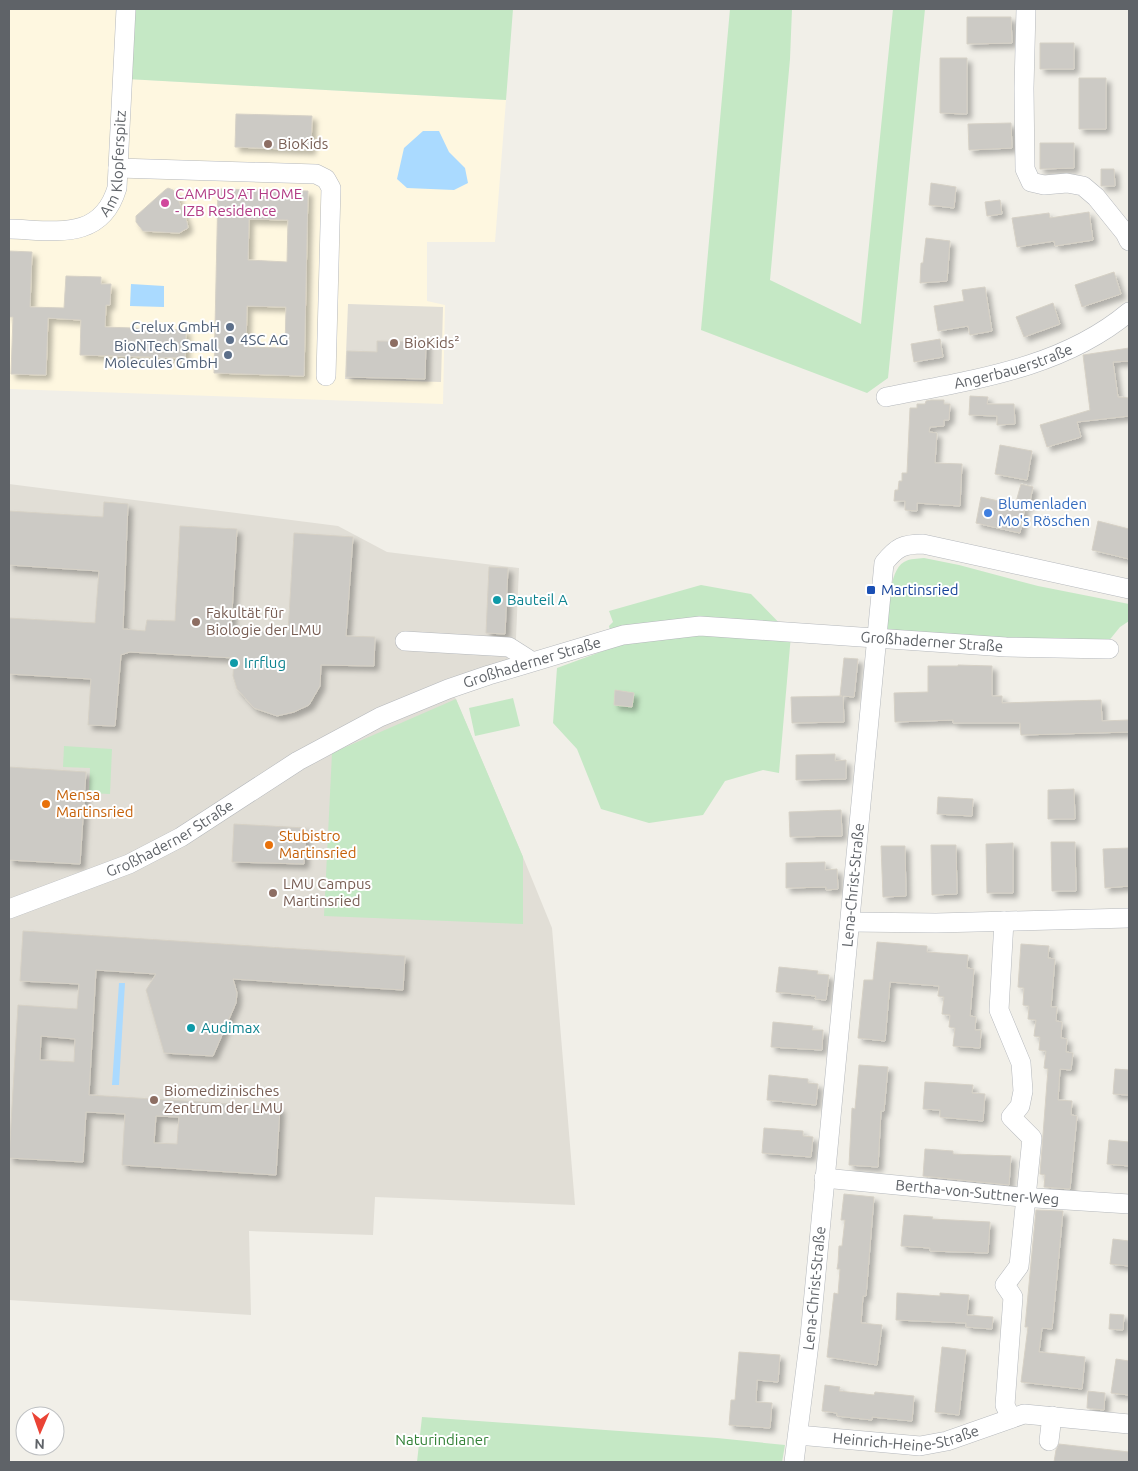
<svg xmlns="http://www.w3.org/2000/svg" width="1138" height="1471" viewBox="0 0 1138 1471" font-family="Ubuntu,sans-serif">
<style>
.commercial{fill:#fef7e0}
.education{fill:#e1ded6}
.green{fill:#c5e8c5}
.water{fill:#aadaff}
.building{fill:#cccac5;stroke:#d6d1c6;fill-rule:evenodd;filter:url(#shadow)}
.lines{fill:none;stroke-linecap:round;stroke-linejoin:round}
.minor-casing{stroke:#b5b8bc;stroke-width:20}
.minor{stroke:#fff;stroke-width:19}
.education-dot{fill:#8d6e63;stroke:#fff;stroke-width:2}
.hotel-dot{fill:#d1479c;stroke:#fff;stroke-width:2}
.service-dot{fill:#5c6f8a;stroke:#fff;stroke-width:2}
.shop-dot{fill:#3f7fe0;stroke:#fff;stroke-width:2}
.transit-dot{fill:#1a4fb4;stroke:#fff;stroke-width:2}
.culture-dot{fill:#0f9aa8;stroke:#fff;stroke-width:2}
.food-dot{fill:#e8710a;stroke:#fff;stroke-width:2}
.labels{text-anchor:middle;stroke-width:4;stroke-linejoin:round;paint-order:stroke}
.education-label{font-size:15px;fill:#785e54;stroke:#fff;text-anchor:start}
.street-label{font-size:15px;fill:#5f6368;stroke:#fff}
.hotel-label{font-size:15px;fill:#b23c85;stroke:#fff;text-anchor:start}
.service-label{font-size:15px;fill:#4e5e75;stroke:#fff;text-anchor:end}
.shop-label{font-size:15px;fill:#366cbe;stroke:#fff;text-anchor:start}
.transit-label{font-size:15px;fill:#164399;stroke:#fff;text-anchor:start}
.culture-label{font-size:15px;fill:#0d838f;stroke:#fff;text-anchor:start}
.food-label{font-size:15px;fill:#c56008;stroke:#fff;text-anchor:start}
.park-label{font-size:15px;fill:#348238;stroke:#fff}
</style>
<defs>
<filter id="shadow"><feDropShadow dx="4.5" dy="4.5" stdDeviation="2.5" flood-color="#0004"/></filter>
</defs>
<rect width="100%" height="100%" fill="#f1efe8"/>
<path class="commercial" d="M9,9H131L128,79L506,100L495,242H427V301L445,305L443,404L9,389Z"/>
<path class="education" d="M348,304L443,307L441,382L345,379Z
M9,484L338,526L387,552L519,568L515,662L449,683L523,857L552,928L575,1205L375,1197L373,1235L249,1231L251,1315L9,1300Z"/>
<path class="green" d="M131,9H513L506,100L127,79Z
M730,9H792L790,59L770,280L861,324L893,9H925L888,378L867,393L701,330Z
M924,558L959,565L1038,586L1129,604V621L1120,627L1107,643L1065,642L887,631C889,613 888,571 904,562C911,558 917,559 924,558Z
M701,585L751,594L791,635L779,773L763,770L725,781L703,815L649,823L601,809L577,749L553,723L557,668L614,647L609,626L613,622L609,611Z
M513,698L520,726L475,736L469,708Z
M456,699L523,857V924L324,916L332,753Z
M64,746L112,749L110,794L89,793L90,768L63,767Z
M422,1417L717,1438L785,1445L782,1462H417Z"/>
<path class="water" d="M423,131H439L449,152L465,168L468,183L454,190L407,188L397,179L404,148Z
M131,284L164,286V307L130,306Z
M119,983H125L119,1085H112Z"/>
<path class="building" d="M967,17H1011L1012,43L967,44Z
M1040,43H1074V69H1040Z
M940,58H967V114L940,113Z
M1079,78H1106V129H1079Z
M236,114L312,116L311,150L235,147Z
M1011,123L1012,148L969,150L968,124Z
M1040,143H1074V168L1040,169Z
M1101,169H1114L1115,186H1101Z
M931,183L956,187L954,208L929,205Z
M168,188L173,190L176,194L187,222L188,228L179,233L143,231L136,222V216L165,190Z
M218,189L308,191L304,376L214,373ZM249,219L288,220L287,262L248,260ZM247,306L286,307L285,348L246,347Z
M1000,200L1002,214L987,216L985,202Z
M1089,212L1093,240L1055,246L1054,241L1017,247L1012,218L1049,213L1050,218Z
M926,238L950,241L947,281L920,283L921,263H923Z
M9,251L32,252L30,307L64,308L66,276L101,277V284H111L110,305H106L105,327L186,330L185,358L80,355L81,320L48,318L46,375L11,374L13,317H9Z
M1114,272L1121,294L1082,307L1075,285Z
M985,287L992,331L970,335L968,326L938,331L934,306L964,301L962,290Z
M1053,303L1060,324L1024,337L1016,317Z
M940,339L943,357L914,362L911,344Z
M377,341L426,342L425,379L346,377L347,351L377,352Z
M1129,348V361L1113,362L1118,397L1129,398V416L1077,422L1081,437L1047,447L1040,425L1090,410L1083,355Z
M970,396L988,397L987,404H1014L1015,424L997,425V416L969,415Z
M931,400H944V404H950L949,420H944V426L930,427L929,432L937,433L935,463L962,464L960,506L917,503V511L905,510V501H894L895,490H898L899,481H902V473H907L910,408H917V404H925L926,401Z
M1000,445L1032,451L1027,480L995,474Z
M1021,484L1033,487L1029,506L1016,502Z
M981,497L1025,507L1020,533L976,523Z
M104,502L128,504L123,629L145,631L147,620L175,621L180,526L237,529L231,629L288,632L294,533L353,537L346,636L375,637L374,666L321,665L320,686L309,705L294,712L277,716L254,708L237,689L233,676L234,658L130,652L121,655L115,726L88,725L91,679L9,674V618L95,623L99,571L9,565V511L103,517Z
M1098,521L1129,529V559L1092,550Z
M489,567L508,568L505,634L486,633Z
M844,658L858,659L854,697L843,696L844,722L792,723L791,697L842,696H840Z
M958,665L992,666V696H1002V703L1101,700L1102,721L1129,720V732L1021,735L1020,723H953V720L895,722L894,693L928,692V666H958Z
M615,690L634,693L632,707L614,705Z
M835,754V761L846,760V779L796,780V755Z
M9,767L86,772L80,864L9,860Z
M1074,789L1075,819H1048V790Z
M938,797L973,799L972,816L937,814Z
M841,810L842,836L790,837L789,812Z
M234,824L306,828L304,864L232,862Z
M1051,842H1075L1076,891H1052Z
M1013,843V893H987L986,844Z
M931,845H956L957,894L932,895Z
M881,846H905L906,896L883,897Z
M1129,848V886L1105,888L1103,849Z
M825,862V870L837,869L838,889L826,890V887L786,888V863Z
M23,931L405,956L403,990L233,979L237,993L236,1003L213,1056L164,1053L147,993L146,990L156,974L96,970L89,1095L280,1107L276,1175L122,1165L125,1114L86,1112L83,1162L9,1158L18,1005L77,1009L79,984L20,981ZM41,1036L75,1039L74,1062L40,1060ZM156,1116L179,1117L177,1144L154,1143Z
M877,942L927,946V952L968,955L967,968L974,969L970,1016L976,1017L975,1030H981L980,1048L953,1046L955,1028L949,1027L950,1015L942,1014L944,997L938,996L939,986L890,982L885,1041L858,1038L864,980H873Z
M1021,944L1049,946L1048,958L1055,959L1051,1007H1057L1056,1021L1062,1022L1061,1038L1067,1039L1066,1052L1073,1053L1071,1070L1060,1069L1058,1100L1072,1101L1071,1115L1077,1116L1070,1189L1044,1187L1045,1175L1040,1174L1048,1069L1044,1068L1046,1051L1039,1050L1040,1037L1034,1036L1036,1020L1028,1019L1029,1006L1023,1005L1024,988L1018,987Z
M779,967L818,971L817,974L829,975L826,1000L815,999L816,996L776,992Z
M773,1022L813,1026L812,1030H823L822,1050L771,1047Z
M859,1065L888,1067L884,1111H881L878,1167L849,1165L852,1108L855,1109Z
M1115,1069L1129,1070V1095L1113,1094Z
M769,1075L808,1079V1083L818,1084L816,1105L767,1100Z
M925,1082L973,1085L972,1093L985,1094L983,1121L940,1117V1110L923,1109Z
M764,1128L803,1131V1136L813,1137L811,1157L762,1153Z
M1109,1140L1129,1142V1166L1107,1164Z
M925,1149L953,1151V1154L1011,1156L1009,1185L923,1176Z
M844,1194L874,1197L866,1296H863L861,1323L882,1325L877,1365L827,1357L834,1293L838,1294L840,1269H837L838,1263L839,1246H842L845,1220H841Z
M1036,1210L1063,1211L1052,1329L1042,1328L1039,1352L1085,1357L1082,1389L1021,1382L1028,1327H1025Z
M904,1215L933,1217L932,1219L990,1222L988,1253L930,1251V1248L901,1246Z
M1113,1239L1129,1241V1266L1110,1264Z
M897,1293L940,1296V1293L969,1295L967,1315L993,1317L992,1329L966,1327V1323L896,1320Z
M1110,1314L1124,1315L1123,1330L1109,1329Z
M942,1347L966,1350L959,1415L935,1412Z
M739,1352L780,1355L778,1382L757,1380L756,1402L772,1403L770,1428L729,1425L731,1400H735Z
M1116,1359L1129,1361V1395L1111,1393Z
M825,1385L840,1387L839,1391L874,1395L875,1392L914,1396L912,1421L872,1417V1420L837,1416V1413L822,1411Z
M1088,1391L1105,1393L1104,1410L1087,1408Z
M1059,1444L1129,1452V1462H1054L1056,1450Z"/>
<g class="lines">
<defs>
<g id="minor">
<path d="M1026,9L1024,88L1025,169L1031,182L1044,185L1067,183L1083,186L1096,197L1125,233L1129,241"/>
<path d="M118,168L316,174L326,179L331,188L326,376"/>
<path id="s1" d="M9,229C54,230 101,242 117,188L126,9"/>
<path id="s2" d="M886,397C971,380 1061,369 1129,312"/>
<path d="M405,641L509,647L531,661"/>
<path id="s3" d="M9,909L129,864L181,837L298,761L380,717L448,689L489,675L623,635L700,626L1006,647L1109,649"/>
<path d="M1004,921L999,1010L1021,1063L1023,1091L1020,1106L1011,1117L1032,1138L1019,1266L1005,1285L1013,1297L1005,1405L1011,1418"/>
<path d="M850,922L936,923L1129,918"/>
<path id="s4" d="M824,1178L1020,1197L1129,1204"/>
<path id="s5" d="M798,1435L920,1446L947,1441L1024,1414L1129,1424"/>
<path d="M1049,1441L1052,1416"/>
<path id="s6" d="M794,1462L810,1336L884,563C897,547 903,544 923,544L1129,589"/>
</g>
</defs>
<use href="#minor" class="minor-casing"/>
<use href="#minor" class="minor"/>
</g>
<g class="education-dot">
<circle cx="268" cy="144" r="5"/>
<circle cx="394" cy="343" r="5"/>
<circle cx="196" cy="622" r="5"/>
<circle cx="273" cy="893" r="5"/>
<circle cx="154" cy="1100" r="5"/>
</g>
<circle class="hotel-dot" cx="165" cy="203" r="5"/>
<g class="service-dot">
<circle cx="230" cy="327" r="5"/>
<circle cx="230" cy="340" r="5"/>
<circle cx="228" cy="355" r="5"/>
</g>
<circle class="shop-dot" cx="988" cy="513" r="5"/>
<rect class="transit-dot" x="866" y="585" width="10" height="10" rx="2.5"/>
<g class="culture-dot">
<circle cx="497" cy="600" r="5"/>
<circle cx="234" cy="663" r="5"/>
<circle cx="191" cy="1028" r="5"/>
</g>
<g class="food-dot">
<circle cx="46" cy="804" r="5"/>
<circle cx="269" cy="845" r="5"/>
</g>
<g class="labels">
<g class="education-label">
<text x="278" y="149">BioKids</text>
<text x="404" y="348">BioKids²</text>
<text x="206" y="618">Fakultät für<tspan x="206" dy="17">Biologie der LMU</tspan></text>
<text x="283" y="889">LMU Campus<tspan x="283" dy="17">Martinsried</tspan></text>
<text x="164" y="1096">Biomedizinisches<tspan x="164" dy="17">Zentrum der LMU</tspan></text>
</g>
<g class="street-label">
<text dy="5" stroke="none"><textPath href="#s1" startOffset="152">Am Klopferspitz</textPath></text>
<text dy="5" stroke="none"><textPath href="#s2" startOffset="131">Angerbauerstraße</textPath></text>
<text dy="5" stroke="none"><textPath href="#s3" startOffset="986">Großhaderner Straße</textPath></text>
<text dy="5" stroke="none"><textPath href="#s3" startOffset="581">Großhaderner Straße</textPath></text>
<text dy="5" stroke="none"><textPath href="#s3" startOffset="176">Großhaderner Straße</textPath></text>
<text dy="5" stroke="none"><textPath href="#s6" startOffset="580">Lena-Christ-Straße</textPath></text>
<text dy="5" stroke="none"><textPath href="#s4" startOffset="154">Bertha-von-Suttner-Weg</textPath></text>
<text dy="5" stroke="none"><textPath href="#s6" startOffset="175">Lena-Christ-Straße</textPath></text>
<text dy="5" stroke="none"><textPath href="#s5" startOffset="109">Heinrich-Heine-Straße</textPath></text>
</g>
<g class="hotel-label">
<text x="175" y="199">CAMPUS AT HOME<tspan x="175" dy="17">- IZB Residence</tspan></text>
</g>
<g class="service-label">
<text x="220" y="332">Crelux GmbH</text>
<text x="240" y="345" text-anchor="start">4SC AG</text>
<text x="218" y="351">BioNTech Small<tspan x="218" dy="17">Molecules GmbH</tspan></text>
</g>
<g class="shop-label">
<text x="998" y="509">Blumenladen<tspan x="998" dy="17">Mo's Röschen</tspan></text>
</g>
<g class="transit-label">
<text x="881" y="595">Martinsried</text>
</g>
<g class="culture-label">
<text x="507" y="605">Bauteil A</text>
<text x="244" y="668">Irrflug</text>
<text x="201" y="1033">Audimax</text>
</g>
<g class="food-label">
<text x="56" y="800">Mensa<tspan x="56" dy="17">Martinsried</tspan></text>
<text x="279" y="841">Stubistro<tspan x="279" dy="17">Martinsried</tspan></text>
</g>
<g class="park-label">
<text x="442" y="1445">Naturindianer</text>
</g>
</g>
<rect width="1138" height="1471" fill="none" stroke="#5f6368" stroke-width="20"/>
<g transform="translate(40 1431) rotate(182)"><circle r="24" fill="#ffffff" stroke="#bfc1c3"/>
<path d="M0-4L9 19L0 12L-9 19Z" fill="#ea4335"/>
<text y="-8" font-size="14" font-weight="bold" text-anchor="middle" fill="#5f6368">N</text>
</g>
</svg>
